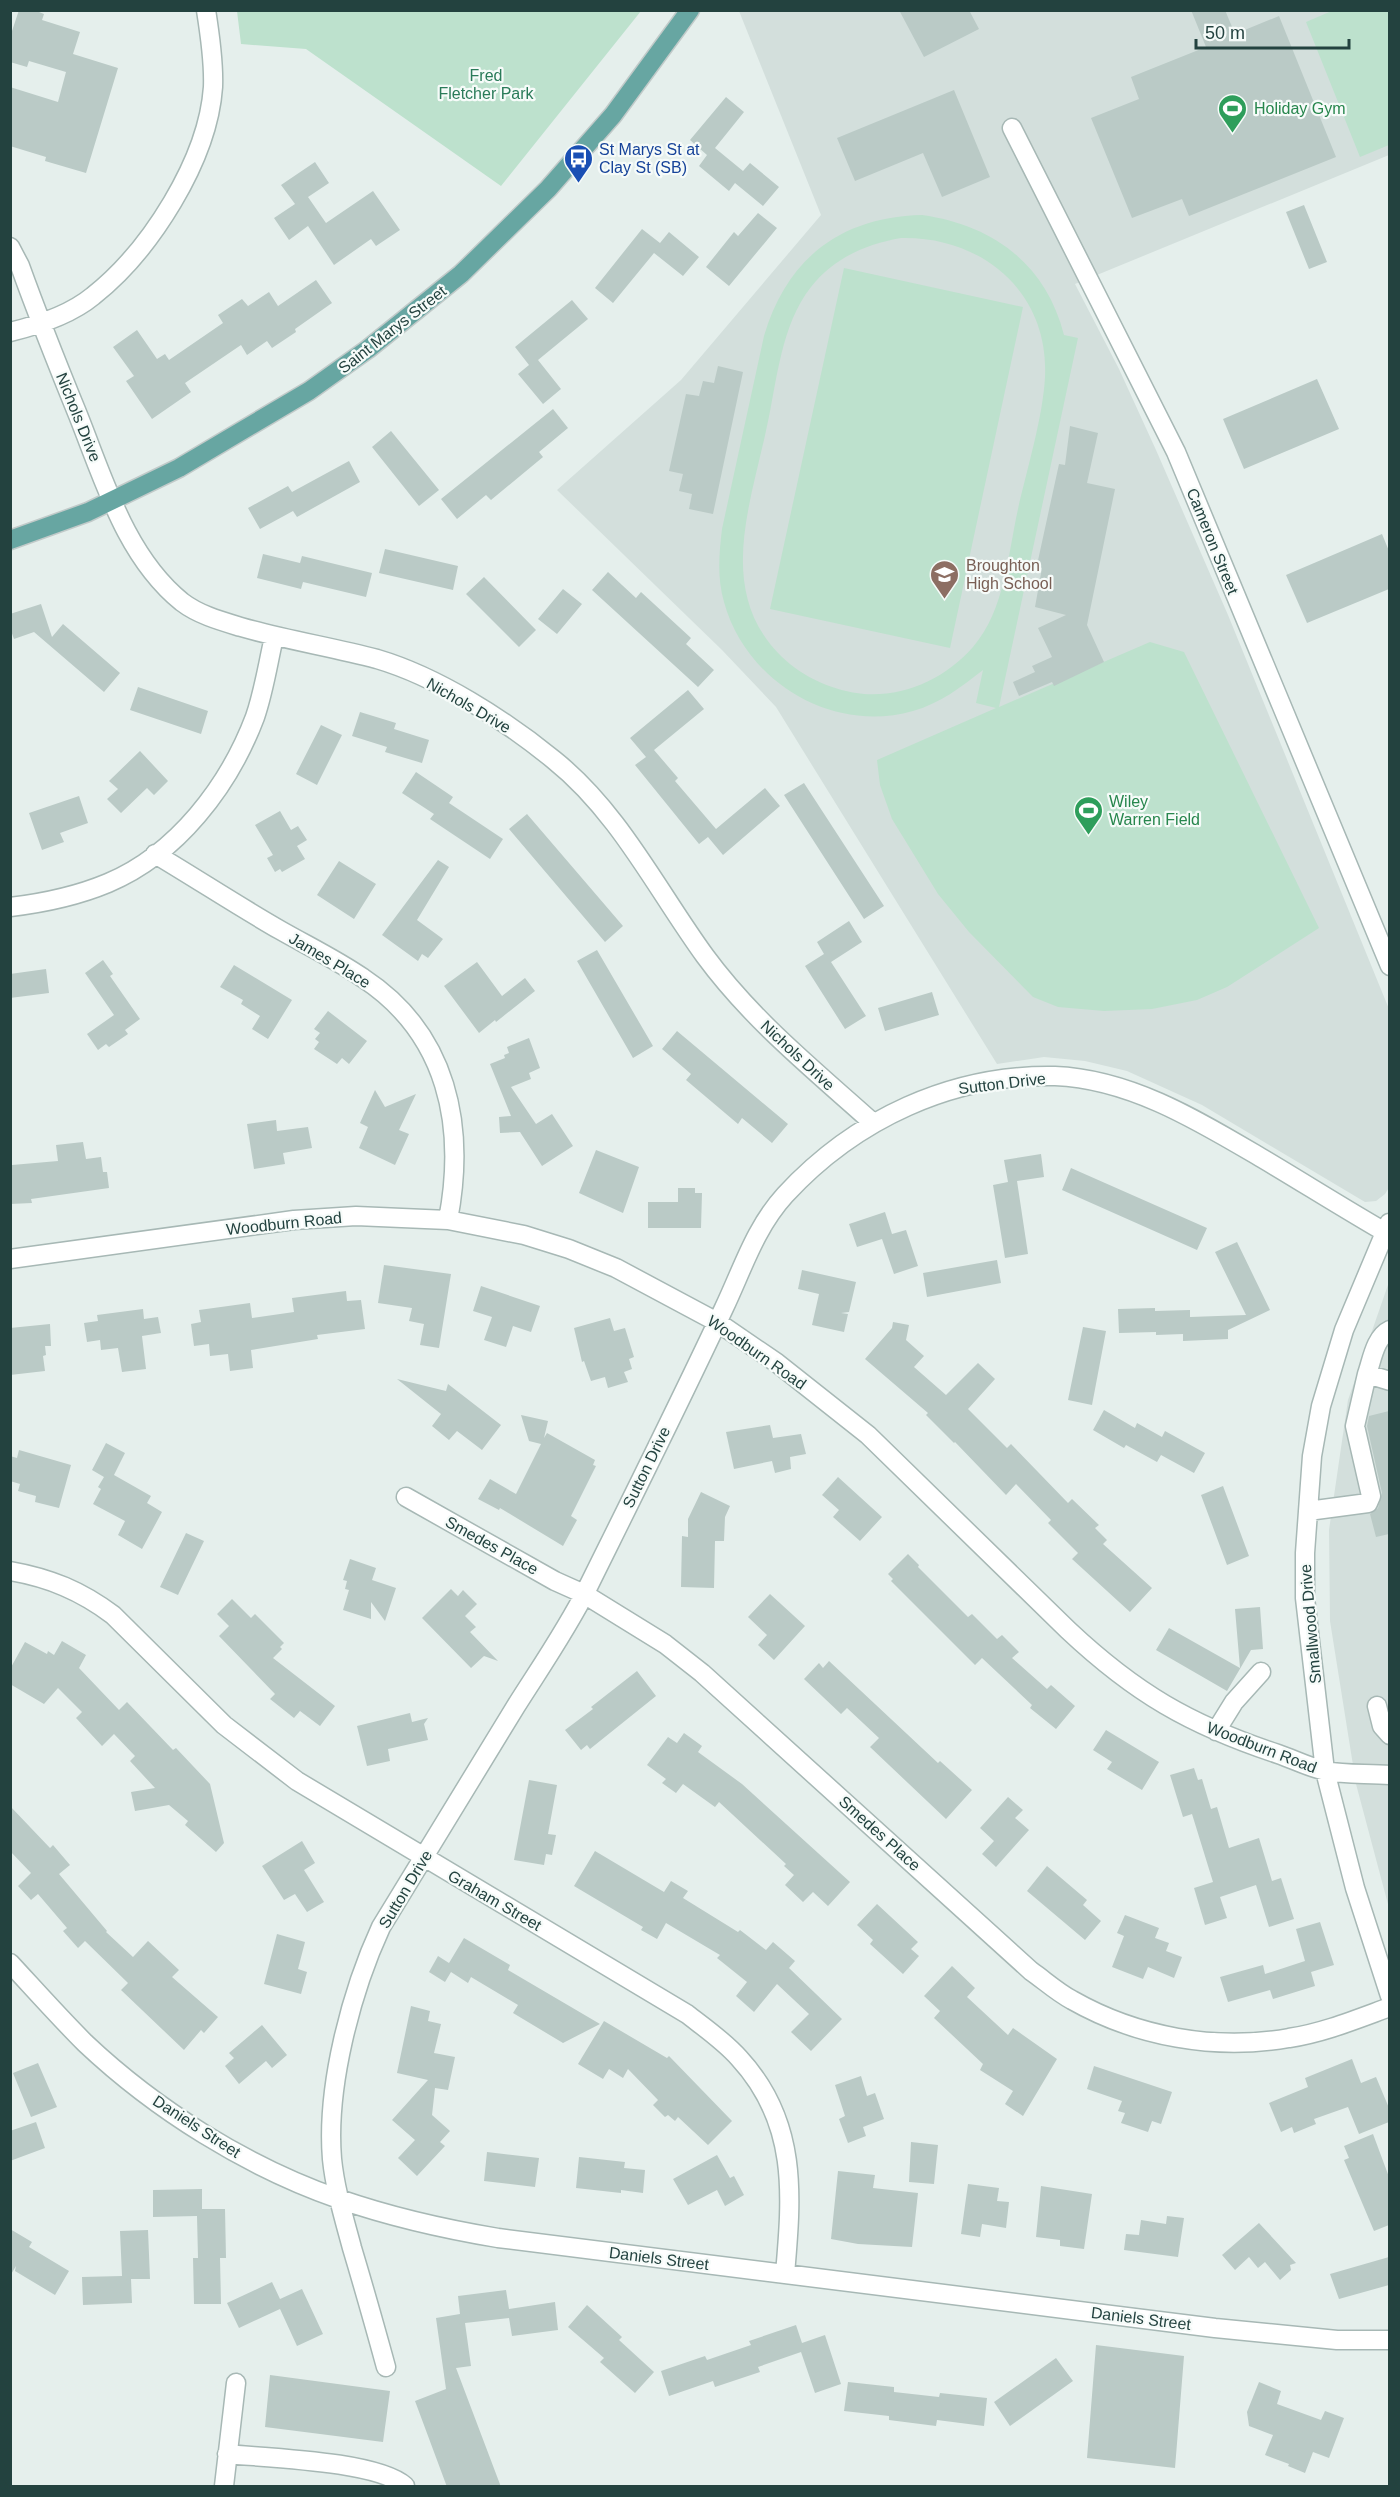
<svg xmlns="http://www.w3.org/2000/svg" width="1400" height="2497" viewBox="0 0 1400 2497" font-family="Helvetica,sans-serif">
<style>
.built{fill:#d3dfdc}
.green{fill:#bde1cd;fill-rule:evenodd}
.building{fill:#bacac6}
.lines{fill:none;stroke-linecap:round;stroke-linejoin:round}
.minor-casing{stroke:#a7b8b5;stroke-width:21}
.major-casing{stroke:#c1cac9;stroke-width:21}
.minor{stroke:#fff;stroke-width:18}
.major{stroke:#67a6a2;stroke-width:18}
.labels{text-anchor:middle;stroke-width:4.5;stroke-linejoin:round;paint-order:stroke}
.park-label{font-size:16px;fill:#2a7b59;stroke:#f6fbf9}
.leisure-label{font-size:16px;fill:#27864d;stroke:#f6fbf9;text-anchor:start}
.transit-label{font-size:16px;fill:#164399;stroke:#f6fbf9;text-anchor:start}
.street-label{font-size:16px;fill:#23423f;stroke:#f6fbf9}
.education-label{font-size:16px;fill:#785e54;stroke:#f6fbf9;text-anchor:start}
</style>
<rect width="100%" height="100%" fill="#e5efec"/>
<path class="built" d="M739,11H1389V155L1075,284L1119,369L1156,450L1228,615L1389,1009L1390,1186L1385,1194L1376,1201L1365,1202L1202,1105L1127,1071L1085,1061L1044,1057L997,1064L776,707L722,650L557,490L681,380L821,215Z
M1389,1282V1908L1356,1784L1330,1621L1329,1530L1348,1400Z"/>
<path class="green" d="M1334,10L1389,11V145L1360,157L1306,22Z
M237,11V10L641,11L501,186L306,49L241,44Z
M922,215C993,225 1046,264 1064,335L1078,338L999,707L1150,642L1184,652L1319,928L1227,987L1197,1000L1152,1009L1104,1011L1058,1007L1033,997L969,932L938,894L892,819L880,785L877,760L996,708L976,703L983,670C961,687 941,703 913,711C832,734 746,682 724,602C717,578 719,554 722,529L764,336C787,258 841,217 922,215ZM901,238C981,236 1049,291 1045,377C1043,417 1027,469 1018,509C1008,554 1005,610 973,647C946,678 905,697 864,694C834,691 804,678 782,657C715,592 751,504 767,426C777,380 781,325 811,287C834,258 866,244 901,238Z
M844,268L1023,307L950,648L770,609Z"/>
<path class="building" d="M19,10H34L44,14L42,20L80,32L73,54L118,68L86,173L45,161L46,157L10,146V87L58,102L66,72L29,61L27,67L10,62V37Z
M899,10H969L979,29L924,57Z
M1191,10H1225L1235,34L1279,16L1336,157L1189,216L1182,199L1132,218L1091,118L1139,99L1131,77L1206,47Z
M954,90L990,177L942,197L923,153L855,181L837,138Z
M726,97L744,112L715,148L743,171L750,163L779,187L763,206L735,183L729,191L699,166L707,155L690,140Z
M315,162L329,183L308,197L326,223L373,191L400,230L376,246L371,239L334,265L308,226L289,240L274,218L295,204L281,185Z
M1304,205L1327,262L1309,269L1286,212Z
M758,213L777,228L729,286L706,267L734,232L738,236Z
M642,229L660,243L669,232L699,257L683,276L654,253L613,303L595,288Z
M316,280L332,303L295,329L296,332L272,348L267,341L247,355L241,345L185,383L191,392L152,419L126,381L134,376L113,347L137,330L157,359L165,354L169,360L223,323L218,315L242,299L248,306L269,292L278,306Z
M572,300L588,319L538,360L561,389L543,404L518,374L529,365L515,347Z
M718,366L743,372L713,514L689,509L692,494L679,491L683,474L669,471L686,394L699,396L703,381L714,383Z
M1317,379L1339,429L1244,469L1223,419Z
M553,409L568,428L539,452L543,457L491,500L486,495L457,519L441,499Z
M1070,426L1098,433L1087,483L1115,489L1087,625L1104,662L1054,686L1052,682L1019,696L1013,682L1035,672L1032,666L1052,657L1038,628L1066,615L1035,607L1042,568L1037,565L1059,464L1065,465Z
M391,431L439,490L419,506L372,447Z
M349,461L360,482L297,517L293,511L260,529L248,508L288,486L292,492Z
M1382,534L1389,551V589L1307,623L1286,575Z
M385,549L458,566L453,590L379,573Z
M263,554L300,563L302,556L372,573L366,597L303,582L301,589L257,578Z
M608,572L636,598L641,592L691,638L686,644L714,670L698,687L592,590Z
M484,577L536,630L519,647L466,594Z
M563,589L582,604L557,634L538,619Z
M41,604L52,637L63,624L120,673L104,692L34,632L14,639L10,628V614Z
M138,687L208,711L201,734L130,710Z
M688,690L704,709L654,750L678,778L675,781L716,829L765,788L780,806L723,855L708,837L699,844L635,765L646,757L630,738Z
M360,712L396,723L394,729L429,740L422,763L385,752L387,747L352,736Z
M321,725L342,735L317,785L296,774Z
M140,751L168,781L154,795L147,788L121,813L107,799L118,789L109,781Z
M416,772L453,797L449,803L503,839L490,859L430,819L434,814L402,793Z
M804,783L884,906L864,919L784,795Z
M79,796L88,823L60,833L64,842L42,850L29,813Z
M280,811L291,830L298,826L307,840L297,846L305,859L282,872L280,869L275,872L267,858L273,855L255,825Z
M527,814L623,926L605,942L509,829Z
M438,860L449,867L417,920L443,939L428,958L422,954L418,961L382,935Z
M339,861L376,884L354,919L317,895Z
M849,921L862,942L831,962L866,1016L845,1029L805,966L824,954L817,942Z
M597,950L653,1046L633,1058L577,961Z
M103,960L113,974L110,976L140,1019L125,1030L128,1034L109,1047L106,1044L98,1050L87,1034L114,1015L85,973Z
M477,962L502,996L525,978L535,991L496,1022L495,1020L479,1033L444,986Z
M234,965L292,1000L268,1039L252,1029L260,1016L241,1004L243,1000L220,987Z
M46,969L49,993L10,998V974Z
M932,992L939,1015L885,1031L878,1008Z
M328,1011L367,1041L349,1064L342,1058L337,1064L314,1049L319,1042L315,1039L320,1033L314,1029Z
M677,1031L788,1124L772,1143L742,1118L738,1124L686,1080L691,1074L662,1049Z
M529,1038L540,1068L529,1073L531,1079L511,1087L536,1124L552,1114L573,1146L542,1166L520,1132L500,1133L499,1117L511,1116L490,1064L505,1058L504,1055L509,1053L507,1047Z
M375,1090L385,1107L416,1094L399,1130L409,1134L395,1165L359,1148L368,1127L360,1123Z
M276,1120L277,1131L308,1127L312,1148L283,1153L285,1164L254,1169L247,1124Z
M83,1142L86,1159L101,1157L103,1172H107L109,1188L31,1199L32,1203L10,1204L12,1165L58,1161L56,1145Z
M596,1150L639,1167L623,1213L579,1193Z
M1041,1154L1044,1177L1017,1181L1028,1254L1005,1258L993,1185L1008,1182L1004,1160Z
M1071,1168L1207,1228L1197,1250L1062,1190Z
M678,1188H695V1193H702L701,1228H648V1202H678Z
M885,1212L892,1234L906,1230L918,1266L894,1274L882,1239L857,1247L849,1224Z
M1237,1242L1270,1310L1228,1330V1339L1183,1341V1334L1156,1335V1332L1119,1333L1118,1309L1155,1308V1311L1190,1310V1317L1246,1315L1215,1252Z
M997,1260L1001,1283L927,1297L923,1273Z
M384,1265L451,1274L439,1348L420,1345L424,1324L409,1321L412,1308L378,1303Z
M802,1270L856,1282L849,1312L841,1313L848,1314L844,1332L812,1325L819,1294L798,1289Z
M481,1286L540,1306L531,1332L513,1326L506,1347L484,1340L492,1317L473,1311Z
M346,1291L347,1301L361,1300L365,1329L317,1335L318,1339L251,1350L253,1368L230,1371L228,1354L210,1356L209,1344L194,1346L191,1324L201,1322L199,1310L250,1303L252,1318L294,1312L292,1298Z
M143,1309L144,1319L158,1317L161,1333L142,1336L146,1369L122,1372L118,1348L101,1350L100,1340L87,1342L84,1323L98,1321L97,1315Z
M610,1318L614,1331L625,1328L634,1357L629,1359L632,1369L624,1372L628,1382L608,1388L605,1377L591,1381L584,1361L582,1362L574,1328Z
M893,1322L909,1325L906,1340L924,1356L914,1367L946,1395L978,1363L995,1379L968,1409L1007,1448L1011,1444L1068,1503L1072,1499L1099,1525L1095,1528L1107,1540L1103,1544L1152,1588L1130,1612L1072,1559L1078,1553L1048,1523L1051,1520L1016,1484L1006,1495L955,1442L954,1443L926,1415L928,1413L865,1359L892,1328Z
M50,1324L51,1346H45L46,1355L43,1356L45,1371L10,1375V1328Z
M1083,1327L1106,1331L1092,1405L1068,1400Z
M397,1379L446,1391L448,1384L501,1425L482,1450L457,1431L449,1440L432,1426L441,1414Z
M1104,1410L1135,1428L1137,1423L1162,1437L1165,1431L1205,1453L1194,1473L1161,1455L1157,1462L1126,1445L1124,1448L1093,1430Z
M1389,1411V1534L1376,1537L1370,1514L1378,1508L1382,1493L1367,1426L1369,1416Z
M521,1415L548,1421L544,1438L547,1433L595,1460L593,1465L596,1466L571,1516L577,1520L563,1546L500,1508L499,1510L478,1499L490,1479L516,1494L541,1444L529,1441Z
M770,1425L773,1438L801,1434L806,1454L790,1457L791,1469L775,1473L772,1461L734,1469L726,1432Z
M106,1443L125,1453L114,1475L151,1496L147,1503L162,1512L142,1549L118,1535L125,1521L93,1504L101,1489L98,1487L104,1477L92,1470Z
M19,1450L71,1465L59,1508L35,1502L36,1496L18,1491L20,1484L10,1481V1456L17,1458Z
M838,1477L882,1517L860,1541L833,1517L839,1510L822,1495Z
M1223,1486L1249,1556L1227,1565L1201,1495Z
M701,1492L730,1506L725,1517L724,1541H715L714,1588L681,1587L682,1536L688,1537V1519Z
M186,1533L204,1541L178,1595L160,1587Z
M908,1554L919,1565L918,1567L968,1617L972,1614L997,1639L1002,1635L1019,1652L1012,1658L1047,1689L1051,1685L1075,1706L1056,1729L1030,1708L1032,1705L982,1658L975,1665L891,1581L893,1579L888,1574Z
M350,1559L376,1568L372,1580L396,1588L385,1621L371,1602V1619L343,1610L349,1590L345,1589L347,1581L343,1580Z
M451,1589L458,1596L463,1590L477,1604L465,1616L476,1627L470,1632L498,1661L484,1656L471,1668L422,1618Z
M770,1594L805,1626L774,1660L758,1645L767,1635L748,1617Z
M232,1599L251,1618L255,1614L284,1643L280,1647L282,1649L273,1658L335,1706L320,1726L300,1711L294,1718L270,1699L275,1694L219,1636L229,1626L217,1614Z
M1260,1607L1263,1649L1251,1650L1227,1691L1156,1650L1169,1628L1240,1668L1235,1609Z
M62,1641L86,1655L79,1668L119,1710L127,1702L173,1750L176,1748L210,1784L224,1843L216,1852L185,1825L188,1821L169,1805L135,1811L131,1792L155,1788L130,1761L135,1756L114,1734L102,1746L76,1718L82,1712L58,1688L44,1704L10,1684V1669L25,1642L47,1654L48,1651L54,1655Z
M829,1661L938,1763L940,1761L972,1790L946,1819L870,1747L879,1738L847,1708L841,1714L804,1679L819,1663L823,1668Z
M637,1671L656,1696L590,1749L587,1745L581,1750L565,1730L593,1709L591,1707Z
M410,1713L412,1722L428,1718L424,1724L428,1740L388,1749L390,1761L367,1766L357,1726Z
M1106,1730L1159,1762L1142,1790L1107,1769L1112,1762L1093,1750Z
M684,1733L702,1746L698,1752L742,1784L850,1882L828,1906L813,1892L803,1902L785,1885L794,1875L784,1866L786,1864L719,1802L715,1807L683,1784L676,1793L662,1783L666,1779L647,1765L668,1737L677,1743Z
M1194,1768L1198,1780L1202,1779L1211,1809L1217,1807L1229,1848L1259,1838L1272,1881L1281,1878L1294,1919L1269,1927L1256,1885L1220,1897L1227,1918L1205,1925L1194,1888L1213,1882L1192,1814L1183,1817L1170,1775Z
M529,1780L557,1785L548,1834L556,1835L552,1855L546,1854L544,1865L514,1860Z
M1008,1797L1023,1810L1015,1818L1029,1830L996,1867L982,1854L994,1841L980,1828Z
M10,1806L50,1848L53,1845L70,1865L59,1874L107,1931L106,1932L133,1957L148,1941L179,1970L172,1977L218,2017L204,2033L201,2030L184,2050L121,1990L128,1983L85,1941L78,1948L63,1931L67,1928L38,1894L31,1900L18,1886L31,1873L10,1851Z
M302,1841L315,1863L304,1870L324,1902L307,1912L295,1894L284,1900L262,1866Z
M595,1851L664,1892L671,1881L688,1891L683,1898L738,1932L740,1930L766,1950L773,1942L795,1961L789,1968L842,2019L811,2051L791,2032L809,2014L777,1984L754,2012L736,1996L747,1982L717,1958L720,1955L666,1923L657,1939L641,1930L643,1927L574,1886Z
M1047,1866L1087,1900L1083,1905L1101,1921L1085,1940L1027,1891Z
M877,1904L918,1942L911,1949L919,1956L903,1974L870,1944L873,1940L857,1925Z
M1125,1915L1159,1928L1155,1938L1169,1943L1166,1951L1182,1957L1174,1978L1148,1967L1143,1979L1112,1967L1124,1936L1117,1933Z
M1320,1922L1334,1965L1311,1972L1315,1986L1273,1999L1270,1990L1228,2002L1220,1977L1263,1965L1265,1974L1305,1961L1296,1929Z
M277,1934L305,1942L298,1969L307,1972L301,1994L264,1984Z
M464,1938L510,1965L508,1970L600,2024L563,2043L513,2013L518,2005L471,1977L468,1983L451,1972L445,1982L429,1972L438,1956L449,1963Z
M952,1966L975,1988L967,1997L1008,2035L1013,2028L1057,2059L1023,2116L1005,2104L1013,2091L980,2070L983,2064L934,2018L940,2011L924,1996Z
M411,2006L430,2011L428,2021L441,2024L434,2053L455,2057L448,2090L435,2088L432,2115L450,2131L440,2142L445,2146L417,2176L398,2158L415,2140L392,2120L428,2080L397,2073Z
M604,2021L667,2058L669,2056L732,2121L708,2145L678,2117L675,2121L668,2115L665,2117L653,2105L658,2100L628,2069L623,2078L609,2069L603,2079L578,2064Z
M262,2025L287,2055L272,2068L266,2061L239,2084L225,2066L234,2058L229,2053Z
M1352,2059L1361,2083L1376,2077L1389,2108V2122L1359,2134L1348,2107L1314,2119L1316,2124L1294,2133L1292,2127L1281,2132L1269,2103L1308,2087L1305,2078Z
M38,2063L57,2107L31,2117L13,2073Z
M1094,2066L1172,2092L1161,2124L1152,2121L1148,2132L1121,2123L1125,2113L1118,2111L1122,2101L1087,2089Z
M861,2076L867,2096L875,2093L884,2119L863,2127L866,2136L848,2143L839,2119L845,2116L835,2085Z
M36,2122L45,2148L10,2161V2131Z
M1373,2134L1389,2177V2225L1374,2231L1344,2160L1349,2158L1344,2146Z
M911,2142L938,2145L934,2184L909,2182Z
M487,2152L539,2158L535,2187L484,2181Z
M717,2155L730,2178L734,2176L744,2195L725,2206L717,2190L688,2205L673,2179Z
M579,2157L625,2162L624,2168L645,2170L643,2193L621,2190V2193L576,2188Z
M838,2171L875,2175L873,2188L918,2193L912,2247L858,2244L831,2239Z
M968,2184L999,2188L997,2201L1009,2202L1006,2228L982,2224L980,2237L961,2234Z
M1041,2186L1092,2194L1084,2249L1060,2246V2240L1036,2237Z
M202,2189V2209H225L226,2258H220L221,2304H194L193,2258H198L197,2216L153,2217V2190Z
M1167,2216L1184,2218L1178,2257L1124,2250L1126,2234L1139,2235L1141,2220L1166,2224Z
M1259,2223L1296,2263L1290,2265L1291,2270L1280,2280L1265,2262L1258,2268L1249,2257L1235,2270L1222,2255Z
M10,2229L32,2242L29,2247L69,2271L55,2295L15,2271L16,2266L10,2276Z
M148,2230L150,2279H131L132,2303L83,2305L82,2277L122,2276L120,2231Z
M1389,2257V2285L1339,2299L1330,2274Z
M272,2282L280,2299L302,2289L323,2334L297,2346L280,2309L239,2328L227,2303Z
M506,2290L509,2309L555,2302L558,2330L512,2336L509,2318L465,2323L471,2366L456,2368L501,2487H447L415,2401L446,2389L436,2318L460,2314L458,2296Z
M587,2305L622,2337L619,2340L654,2372L635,2393L600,2362L604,2358L568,2327Z
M796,2325L802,2343L825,2335L841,2384L815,2393L801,2352L758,2367L760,2372L715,2387L713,2381L669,2396L661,2371L705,2356L707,2360L751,2345L749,2341Z
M1096,2345L1184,2356L1175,2468L1087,2458Z
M1056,2358L1073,2381L1010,2426L994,2402Z
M270,2375L390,2391L383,2442L265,2427Z
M848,2382L894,2387V2392L939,2397L940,2393L987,2398L984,2426L937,2420L936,2426L889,2420V2416L844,2411Z
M1259,2382L1281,2391L1277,2404L1321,2420L1325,2411L1344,2418L1329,2458L1313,2452L1305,2473L1288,2466L1289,2464L1265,2455L1273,2435L1249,2426L1247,2412Z"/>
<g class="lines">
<defs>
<path id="minor" d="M1012,128L1176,452L1390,966
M10,247L20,266C38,316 58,366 78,415C104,480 126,557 182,602C199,615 221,621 241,627C286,640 332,647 377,659C438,677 505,720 554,760C619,812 657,890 705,956C752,1020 814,1070 872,1122
M10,332C39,325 70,315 93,296C150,251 208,160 213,87C214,62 210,35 206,10
M155,854C197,879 238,906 280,930C308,946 337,960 363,978C448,1034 466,1126 448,1220
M10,907C44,903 77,896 108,883C177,854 229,786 255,717C264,691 268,663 274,637
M1389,1223L1344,1330L1321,1406L1312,1456L1305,1553V1598L1325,1771L1355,1888L1390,1996
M10,1259L294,1220L356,1216L448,1220L524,1235L569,1249L616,1268L717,1322L777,1363L868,1435L1068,1630C1135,1693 1190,1725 1278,1754C1293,1759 1310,1768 1326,1771C1346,1775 1369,1773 1390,1775
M1390,1330C1375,1337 1372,1360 1367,1374L1390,1381
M406,1497L555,1581L584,1594L665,1644L702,1673L1031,1971C1044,1980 1057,1992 1072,2000C1137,2037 1215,2051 1289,2038C1323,2033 1357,2019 1390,2007
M1308,1511L1368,1503L1371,1496L1355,1426L1367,1374
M10,1571C50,1578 81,1591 113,1615L224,1725L297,1781L687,2014C705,2028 724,2041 739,2058C798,2122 792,2194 785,2274
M1377,1706L1382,1726L1390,1735
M1216,1731L1234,1702L1261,1672
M10,1963C35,1990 59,2017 85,2043C156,2110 247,2167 339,2199C391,2217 444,2229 498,2238L1215,2328L1337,2340H1390
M386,2367C375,2327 364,2288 352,2248C344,2218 335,2189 332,2159C326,2087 351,1992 381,1927C426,1854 471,1780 516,1706C540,1668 567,1629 587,1589C633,1496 680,1402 724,1308C743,1268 755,1228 785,1195C855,1119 952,1074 1055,1076C1132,1079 1202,1123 1265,1160C1307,1185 1348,1211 1390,1235
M227,2454C268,2458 377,2461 405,2486
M224,2486L236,2383"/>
<path id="major" d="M10,540L88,512L179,468L309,391L368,349L461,274L548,189L613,115L690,10"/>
</defs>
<use href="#minor" class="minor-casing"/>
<use href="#major" class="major-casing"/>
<use href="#minor" class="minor"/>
<use href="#major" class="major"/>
</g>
<defs>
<symbol id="stadium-pin" viewBox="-11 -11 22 30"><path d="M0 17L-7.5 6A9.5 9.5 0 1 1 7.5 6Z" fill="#2e9e5b" stroke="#f6fbf9"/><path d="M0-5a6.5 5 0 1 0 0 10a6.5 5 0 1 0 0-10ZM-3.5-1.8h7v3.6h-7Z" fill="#fff"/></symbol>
<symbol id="bus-pin" viewBox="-11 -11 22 30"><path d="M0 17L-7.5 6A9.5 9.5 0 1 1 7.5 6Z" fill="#1a4fb4" stroke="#f6fbf9"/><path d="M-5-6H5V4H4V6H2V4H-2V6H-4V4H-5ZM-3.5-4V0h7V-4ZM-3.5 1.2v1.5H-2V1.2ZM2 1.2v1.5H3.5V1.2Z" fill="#fff"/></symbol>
<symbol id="school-pin" viewBox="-11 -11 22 30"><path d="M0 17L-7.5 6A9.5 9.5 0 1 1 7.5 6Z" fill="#8d6e63" stroke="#f6fbf9"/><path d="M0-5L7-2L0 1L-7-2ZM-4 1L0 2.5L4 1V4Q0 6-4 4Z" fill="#fff"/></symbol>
</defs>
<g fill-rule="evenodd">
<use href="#stadium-pin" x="1216" y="92" width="33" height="45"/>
<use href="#bus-pin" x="562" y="142" width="33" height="45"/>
<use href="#school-pin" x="928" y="558" width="33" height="45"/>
<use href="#stadium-pin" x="1072" y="794" width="33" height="45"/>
</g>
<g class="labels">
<g class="park-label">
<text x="486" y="81">Fred<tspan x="486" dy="18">Fletcher Park</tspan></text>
</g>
<g class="leisure-label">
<text x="1254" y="114">Holiday Gym</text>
<text x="1109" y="807">Wiley<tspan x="1109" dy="18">Warren Field</tspan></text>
</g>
<g class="transit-label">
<text x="599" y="155">St Marys St at<tspan x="599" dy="18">Clay St (SB)</tspan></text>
</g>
<g class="street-label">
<text transform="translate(392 329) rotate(-38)" y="6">Saint Marys Street</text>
<text transform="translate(79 417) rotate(68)" y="6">Nichols Drive</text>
<text transform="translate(1213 541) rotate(68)" y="6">Cameron Street</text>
<text transform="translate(469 705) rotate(30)" y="6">Nichols Drive</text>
<text transform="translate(330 960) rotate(31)" y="6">James Place</text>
<text transform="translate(798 1055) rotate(43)" y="6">Nichols Drive</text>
<text transform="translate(1002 1083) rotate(-7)" y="6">Sutton Drive</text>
<text transform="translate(284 1223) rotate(-6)" y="6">Woodburn Road</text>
<text transform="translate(757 1352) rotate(35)" y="6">Woodburn Road</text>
<text transform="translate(646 1467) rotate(-64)" y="6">Sutton Drive</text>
<text transform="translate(492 1545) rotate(29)" y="6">Smedes Place</text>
<text transform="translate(1310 1624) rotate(-95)" y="6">Smallwood Drive</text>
<text transform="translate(1262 1747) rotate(21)" y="6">Woodburn Road</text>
<text transform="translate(880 1833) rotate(42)" y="6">Smedes Place</text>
<text transform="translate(405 1889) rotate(-59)" y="6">Sutton Drive</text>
<text transform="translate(495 1900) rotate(30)" y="6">Graham Street</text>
<text transform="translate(197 2126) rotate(33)" y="6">Daniels Street</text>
<text transform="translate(659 2258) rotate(7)" y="6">Daniels Street</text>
<text transform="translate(1141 2318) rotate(7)" y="6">Daniels Street</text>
</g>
<g class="education-label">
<text x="966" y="571">Broughton<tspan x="966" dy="18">High School</tspan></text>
</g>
</g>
<rect width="1400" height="2497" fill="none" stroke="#23423f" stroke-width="24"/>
<path d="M1196 39v9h153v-9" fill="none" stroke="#23423f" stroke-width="3"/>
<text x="1205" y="39" font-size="18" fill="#23423f" stroke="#f6fbf9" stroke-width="4.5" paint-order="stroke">50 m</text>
</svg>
